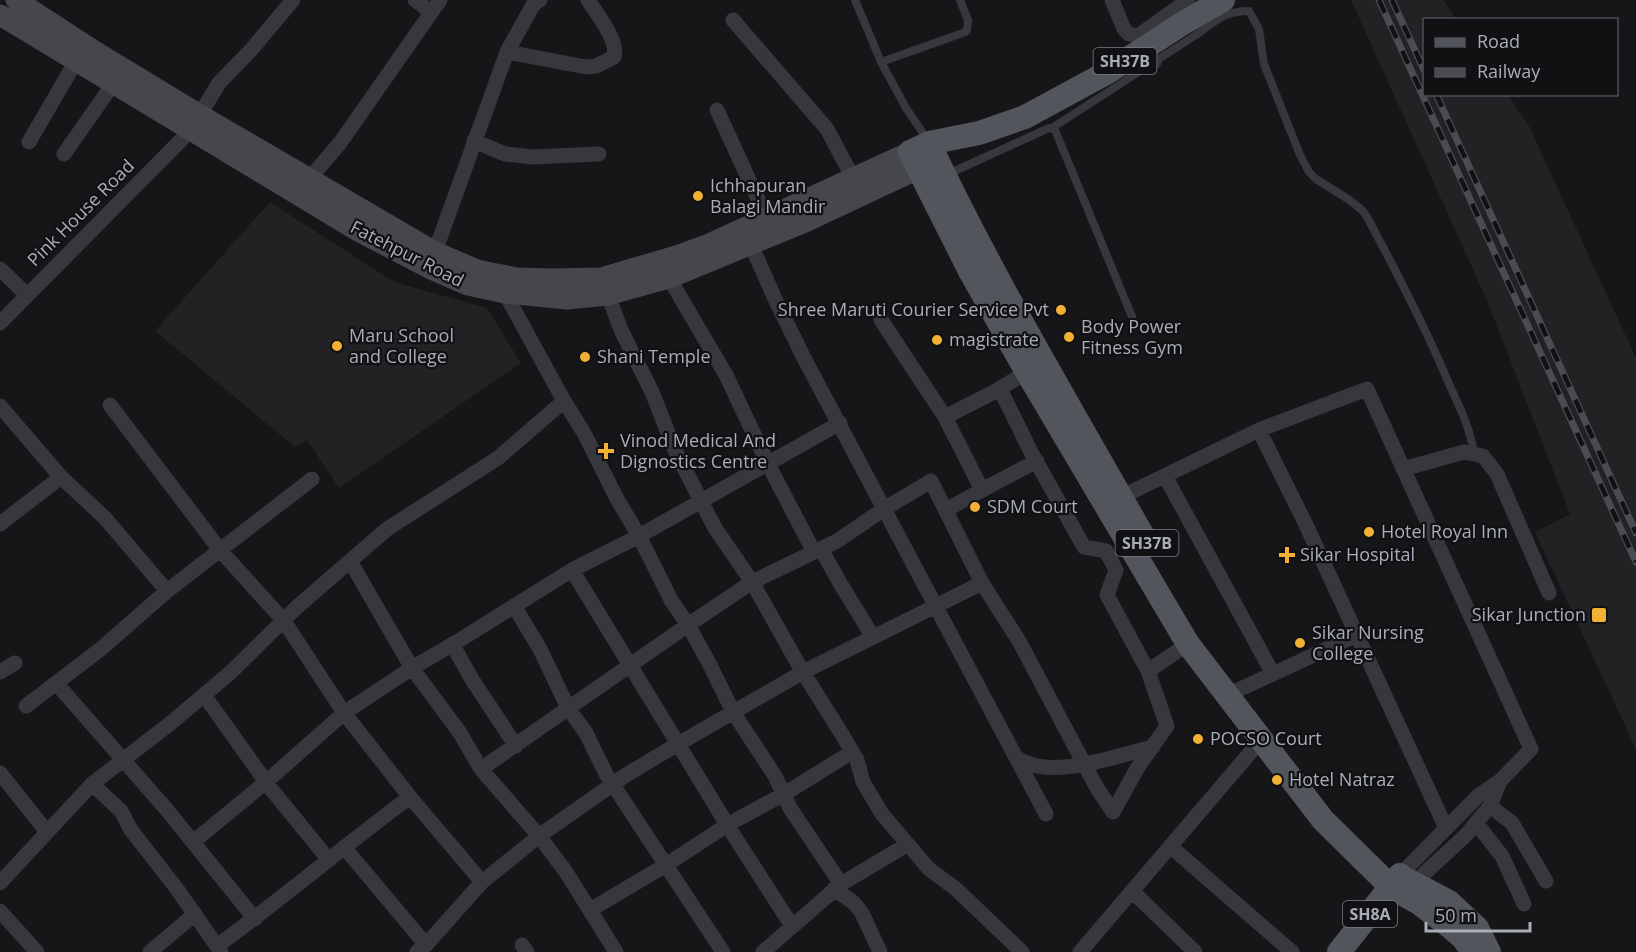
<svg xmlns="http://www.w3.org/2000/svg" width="1636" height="952" viewBox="0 0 1636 952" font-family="'Open Sans',sans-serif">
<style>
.built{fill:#222225}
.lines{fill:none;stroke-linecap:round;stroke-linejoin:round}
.lane{stroke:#37383d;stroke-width:8}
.street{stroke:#37383d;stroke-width:15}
.secondary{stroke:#45474d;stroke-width:21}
.primary{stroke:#53555c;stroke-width:24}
.rail-casing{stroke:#4a4c52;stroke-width:7}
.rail{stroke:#111113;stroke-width:4.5;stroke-dasharray:14;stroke-linecap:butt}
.primary-bridge{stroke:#53555c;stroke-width:24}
.poi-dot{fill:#f2b134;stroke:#111113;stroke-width:2}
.labels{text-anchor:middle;stroke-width:4.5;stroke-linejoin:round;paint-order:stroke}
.shield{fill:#111113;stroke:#7b7e86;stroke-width:1.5}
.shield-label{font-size:16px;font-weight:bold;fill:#a8adb8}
.poi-label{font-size:18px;fill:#a8adb8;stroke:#111113;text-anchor:start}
.street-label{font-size:18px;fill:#a8adb8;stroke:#111113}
</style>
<rect width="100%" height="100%" fill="#161618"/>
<path class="built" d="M1351,0H1443L1456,19L1424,20V94L1508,95L1529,126L1636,358V749L1535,532L1570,514L1486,298Z
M270,202L394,282L487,308L521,363L339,488L307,440L295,447L155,331Z"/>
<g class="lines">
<path class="lane" d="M855,0L881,62L906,108L927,139
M881,62L960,34L967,31L968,20L960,0
M1052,128L1199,33C1216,20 1226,11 1249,11L1259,29L1264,64L1300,155L1309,172L1316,179L1348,199L1362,210L1367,217C1395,269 1423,322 1446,377C1457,402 1470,426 1474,454
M948,174L1049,128L1055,130L1133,319"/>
<path class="street" d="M415,0L431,12
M1112,0L1124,29L1129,34L1138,36L1188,0
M733,20L827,129L853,178
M1141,41L1154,62
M507,52L586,67L596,66L614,57C619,41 597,14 588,0
M717,110L766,217
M474,141L505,154L533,157L599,154
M29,142L76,61
M64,154L113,84
M304,185L340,143L440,0
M751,245L776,301L805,360L1046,814
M432,260L507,52L533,5L540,0
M0,269L27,295
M669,278L726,375L768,464L814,552
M505,293L564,401L584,433L617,499L639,536L671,600L688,625L710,665L733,712L775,776L790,808L841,884
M608,295L621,330L652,392L674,448L701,501L715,528L752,582L801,669L843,736L857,760L863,782L882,814L929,869L956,889L1022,952
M881,320L945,417
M0,323L190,131L219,83L251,50L293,0
M110,405L220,550L284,621L344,713L410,797L482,882L426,945L417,952
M0,406L61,477L105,518L167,591
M1259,430L1307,527L1446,828
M1403,469L1464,452L1483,456L1497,474L1549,593
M1165,476L1273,674
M982,490L1037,461
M1121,497L1259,430L1367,389L1531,749L1500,781L1478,796L1400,875
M946,510L982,490L945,417L994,392L1027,372
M0,524L61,477
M821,549L840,583L873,637
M350,561L412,668L460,733L481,769L539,836L566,872L616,952
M572,570L731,831L792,926
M514,606L540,649L568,708L586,733L606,774L723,952
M452,644L473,681L516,746
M1148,671L1188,644
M0,672L15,663
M56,683L167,810L255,919
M1236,691L1357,635
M204,695L271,789L329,860
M26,706L102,648L167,591L312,479
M1017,758C1051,781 1115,756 1153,747
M481,769L688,625L752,582L837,541L884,509L931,481L982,583L1019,641L1097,788L1113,812L1138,767L1167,726L1148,671L1107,595L1116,570L1106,551L1084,547L1032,454L1000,389
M0,773L47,832
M92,784L121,811L131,830L177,889L221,952
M1490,806L1512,823L1546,881
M1476,823L1502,856L1524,904
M193,842L266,782L344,713L412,668L455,643L572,570L639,536L840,423
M1170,846L1292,952
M344,847L426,945
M482,882L539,836L626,775L678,744L803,672L982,583
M0,883L92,784L172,722L231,672L297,607L387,529L498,458L564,401
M1413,884L1467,834L1490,806L1500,781
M834,889L853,902L862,913L880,952
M1132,891L1195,952
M590,910L666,865L727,825L784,794L852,752
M0,911L37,952
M522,945L527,952
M217,946C283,898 345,845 410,797
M150,952L195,914
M763,952L841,884L908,844
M1080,952L1261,740"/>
<path class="secondary" d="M16,0L96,52L200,115L435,252L477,270L517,278L552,279L601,278L676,256L709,244L910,152
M0,15L358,231L429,268L468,285L505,293L567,299L608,295L669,278L805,222L918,169"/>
<path class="primary" d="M1025,117L979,133L929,143L910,152L970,271L1027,372L1188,644L1323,820L1391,887L1419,903L1449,926L1463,938L1473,952
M929,143C994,281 1073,412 1148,545
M1405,879L1449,902L1477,928L1489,952
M1339,952L1400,875"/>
<defs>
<path id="rail" d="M1379,0L1636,562
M1392,0L1424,70
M1436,94L1636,533"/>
</defs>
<use href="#rail" class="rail-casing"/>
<use href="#rail" class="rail"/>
<path class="primary-bridge" d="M1025,117L1108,72L1180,25L1223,0"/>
</g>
<g class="poi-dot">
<circle cx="698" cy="196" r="6"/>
<circle cx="1061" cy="310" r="6"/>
<circle cx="1069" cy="337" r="6"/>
<circle cx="937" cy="340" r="6"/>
<circle cx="337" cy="346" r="6"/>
<circle cx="585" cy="357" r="6"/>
<path d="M603 442h6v6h6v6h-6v6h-6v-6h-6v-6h6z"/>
<circle cx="975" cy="507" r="6"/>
<circle cx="1369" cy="532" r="6"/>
<path d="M1284 546h6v6h6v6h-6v6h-6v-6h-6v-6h6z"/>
<rect x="1591" y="607" width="16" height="16" rx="3"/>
<circle cx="1300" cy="643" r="6"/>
<circle cx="1198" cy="739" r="6"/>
<circle cx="1277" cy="780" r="6"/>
</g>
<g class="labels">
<g class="shield">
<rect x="1093.5" y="48" width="63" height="26" rx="4.5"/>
<rect x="1115.5" y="530" width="63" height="26" rx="4.5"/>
<rect x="1343" y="901" width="54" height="26" rx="4.5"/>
</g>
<g class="shield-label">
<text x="1125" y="67">SH37B</text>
<text x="1147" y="549">SH37B</text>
<text x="1370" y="920">SH8A</text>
</g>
<g class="poi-label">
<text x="710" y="192">Ichhapuran<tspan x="710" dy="21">Balagi Mandir</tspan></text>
<text x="1049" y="316" text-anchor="end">Shree Maruti Courier Service Pvt</text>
<text x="1081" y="333">Body Power<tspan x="1081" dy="21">Fitness Gym</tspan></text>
<text x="349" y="342">Maru School<tspan x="349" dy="21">and College</tspan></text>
<text x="949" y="346">magistrate</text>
<text x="597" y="363">Shani Temple</text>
<text x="620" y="447">Vinod Medical And<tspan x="620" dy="21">Dignostics Centre</tspan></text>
<text x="987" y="513">SDM Court</text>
<text x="1381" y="538">Hotel Royal Inn</text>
<text x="1300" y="561">Sikar Hospital</text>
<text x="1586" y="621" text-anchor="end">Sikar Junction</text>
<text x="1312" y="639">Sikar Nursing<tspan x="1312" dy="21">College</tspan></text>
<text x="1210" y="745">POCSO Court</text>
<text x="1289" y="786">Hotel Natraz</text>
</g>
<g class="street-label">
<text transform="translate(81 213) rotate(-45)" y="6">Pink House Road</text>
<text transform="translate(407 254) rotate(27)" y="6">Fatehpur Road</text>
</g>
</g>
<rect x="1423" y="18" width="195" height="78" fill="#111113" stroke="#4d4f55" stroke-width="1.5"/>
<rect x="1435" y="38" width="30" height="9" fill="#53555c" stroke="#4d4f55" stroke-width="1.5"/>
<text x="1477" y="48" font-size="18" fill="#a8adb8">Road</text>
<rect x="1435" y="68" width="30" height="9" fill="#4a4c52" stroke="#4d4f55" stroke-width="1.5"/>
<text x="1477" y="78" font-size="18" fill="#a8adb8">Railway</text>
<path d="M1426 922v9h104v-9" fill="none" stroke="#a8adb8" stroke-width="3"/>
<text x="1435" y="922" font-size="18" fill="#a8adb8" stroke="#111113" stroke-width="4.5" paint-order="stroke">50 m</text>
</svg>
